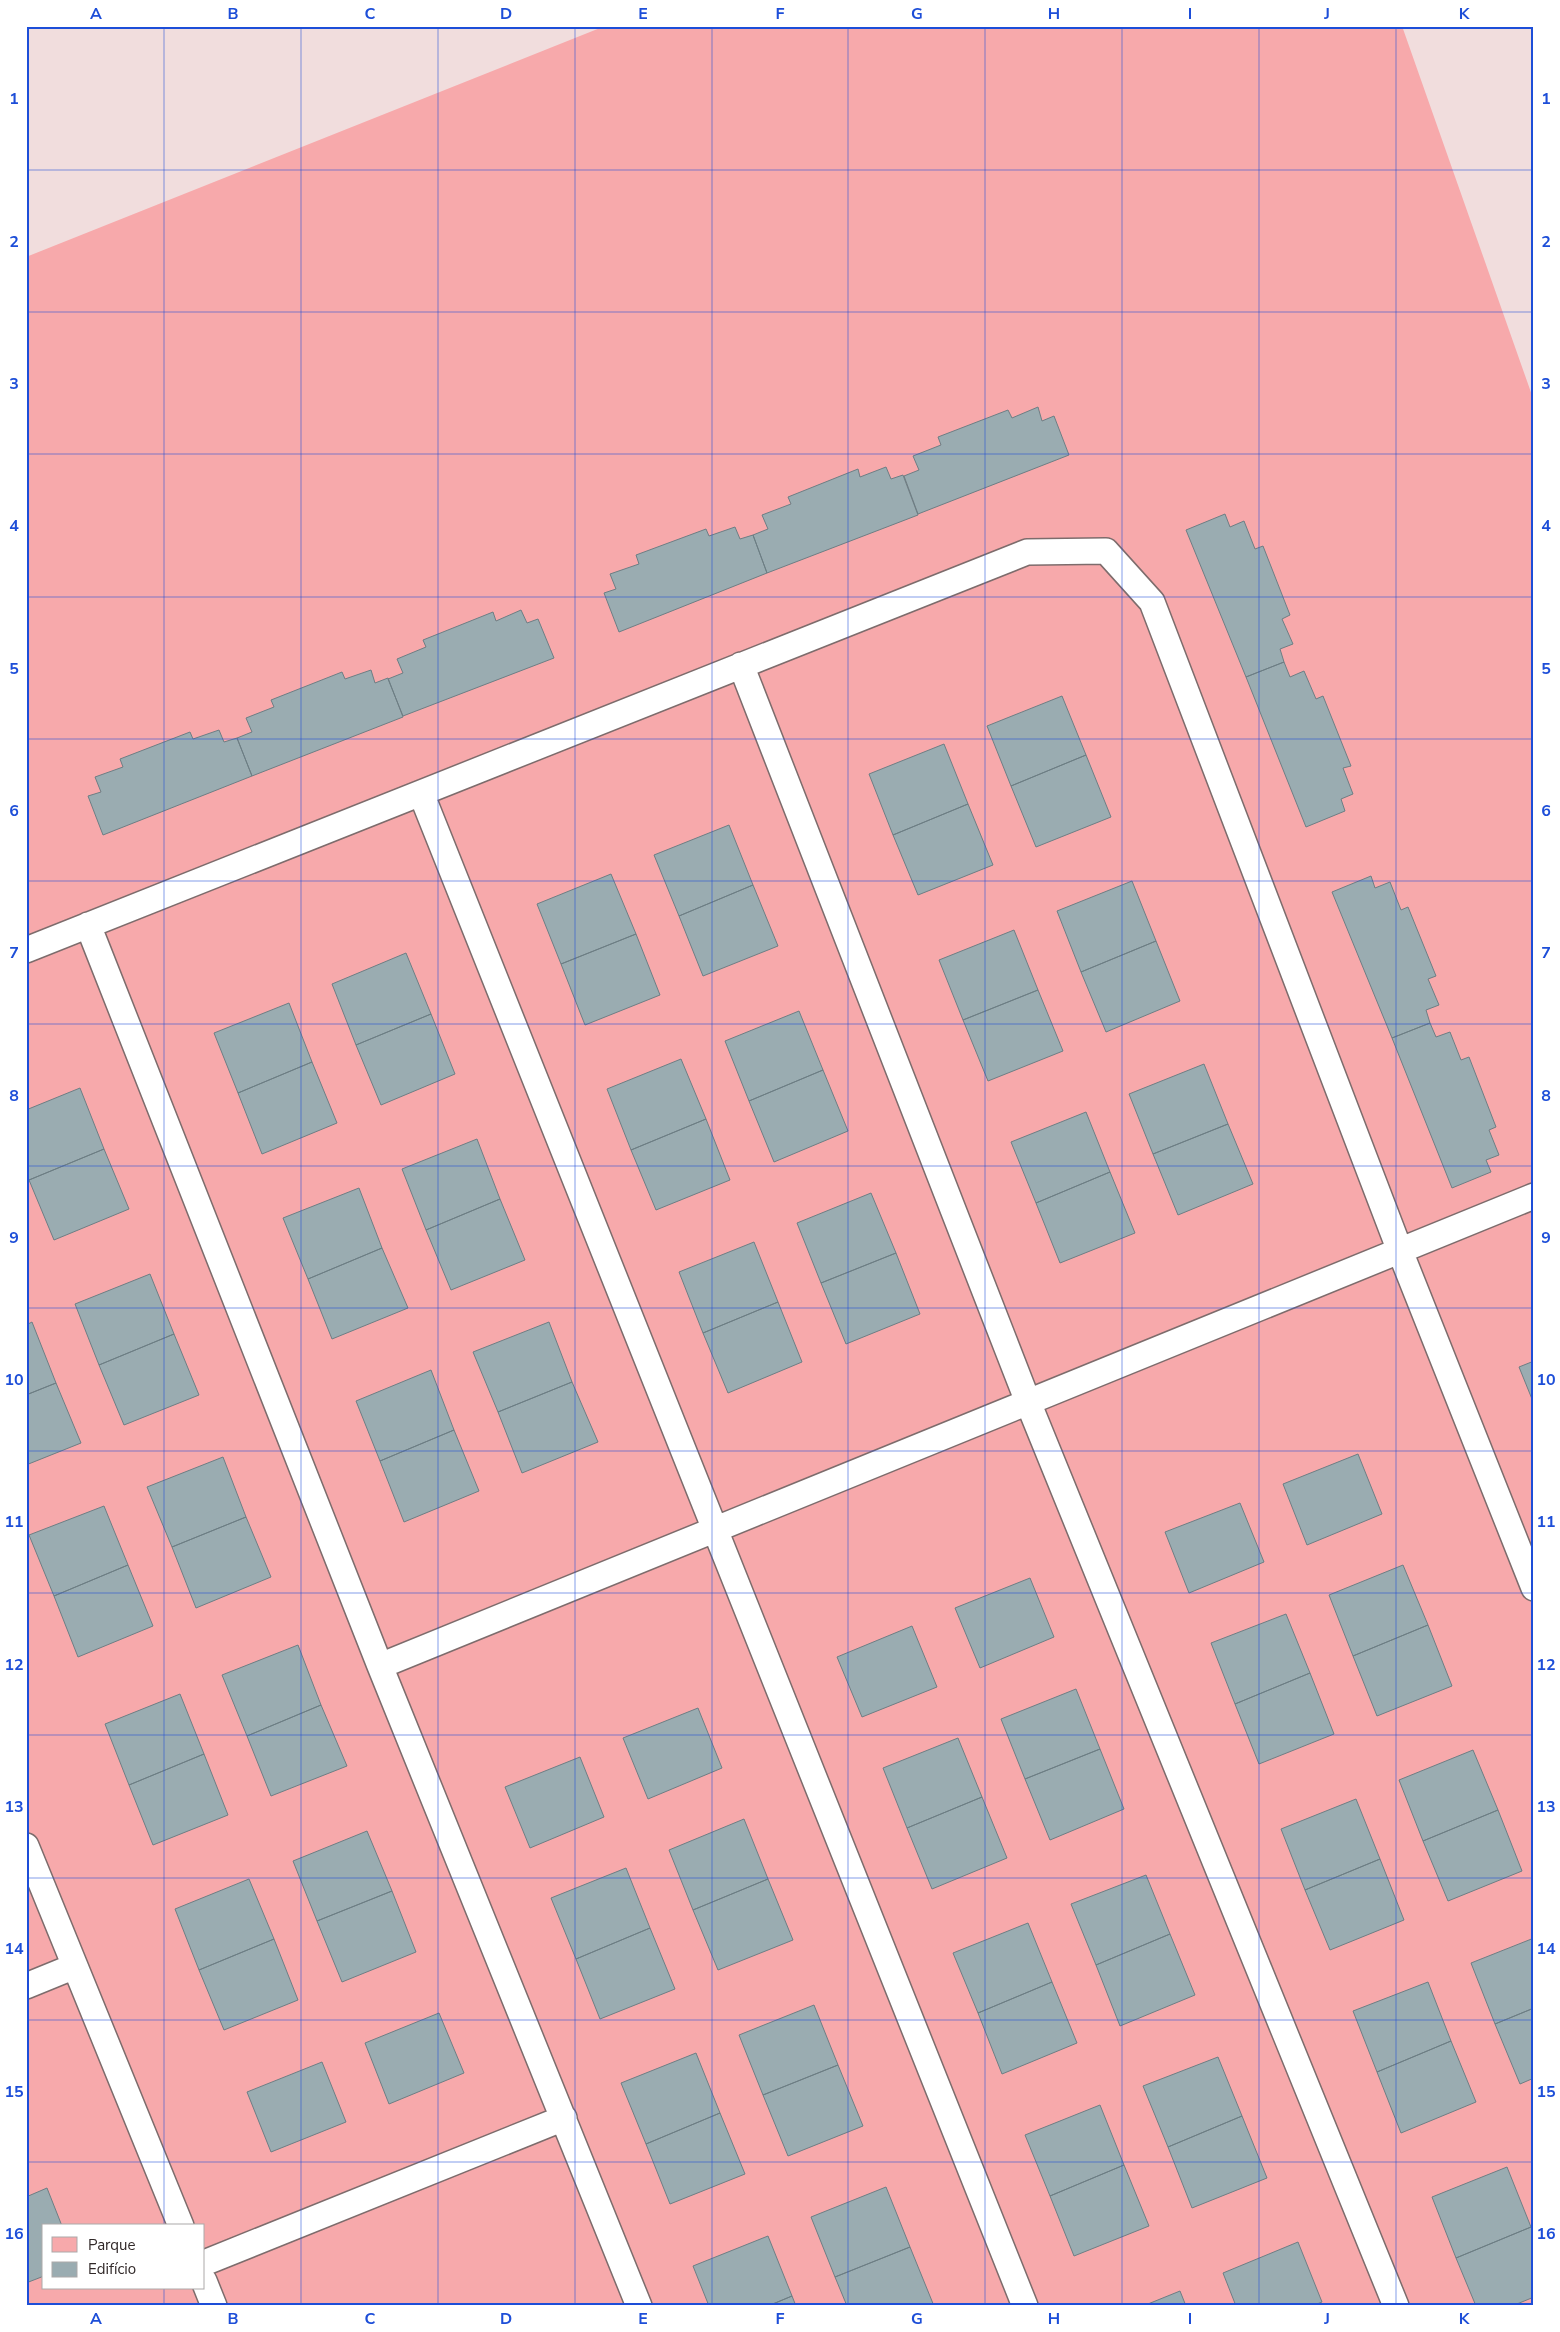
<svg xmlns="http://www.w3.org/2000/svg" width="1560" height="2332" font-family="'Nunito Sans',sans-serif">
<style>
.green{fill:#f7a9ab;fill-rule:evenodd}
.building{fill:#9aacb1;stroke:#6d7e84}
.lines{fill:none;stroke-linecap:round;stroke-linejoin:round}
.lane-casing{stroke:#7d6c6c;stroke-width:28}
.lane{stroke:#fff;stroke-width:25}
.grid{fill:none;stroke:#1d4ed8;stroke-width:1;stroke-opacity:0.55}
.neatline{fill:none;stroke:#1d4ed8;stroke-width:2}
.grid-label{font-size:16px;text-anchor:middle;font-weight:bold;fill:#1d4ed8}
</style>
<rect width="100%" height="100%" fill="#f1dddd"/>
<path class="green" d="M605 26H1402L1534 401V2306H26V257ZM44 2226H204V2288H44Z"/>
<path class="building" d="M1038 407 1042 421 1054 416 1069 455 918 514 904 476 919 470 913 456 941 445 938 437 1008 410 1012 418Z
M886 467 891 479 903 475 918 515 767 573 753 535 768 529 762 515 791 504 788 497 858 469 860 477Z
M1225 514 1230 527 1244 521 1255 549 1263 546 1290 615 1282 619 1293 644 1280 649 1284 662 1246 677 1186 530Z
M735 527 740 539 753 535 767 573 619 632 604 593 616 589 610 574 639 564 636 555 706 529 709 536Z
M521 610 527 623 538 619 554 658 403 716 388 679 403 673 397 659 426 647 423 640 493 612 496 621Z
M1284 662 1290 677 1304 671 1316 699 1323 696 1351 766 1343 768 1353 794 1341 799 1345 811 1306 827 1246 677Z
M371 670 375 683 388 678 403 717 252 776 237 738 252 732 246 718 274 707 271 700 342 672 345 679Z
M1062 696 1086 755 1011 786 987 726Z
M219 730 224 742 237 738 252 776 103 835 88 796 101 792 95 777 123 767 120 759 190 732 193 739Z
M944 744 968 804 893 835 869 774Z
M1086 755 1111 817 1036 847 1011 786Z
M968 804 993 865 918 895 893 835Z
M729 825 753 885 679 916 654 855Z
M611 874 636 934 561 964 537 904Z
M1371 876 1375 888 1390 882 1401 910 1408 907 1436 976 1428 979 1439 1005 1426 1010 1430 1023 1392 1038 1332 892Z
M1132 881 1156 941 1081 972 1057 911Z
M753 885 778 946 703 976 679 916Z
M1014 930 1038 990 963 1020 939 960Z
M636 934 660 995 585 1025 561 964Z
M1156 941 1180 1001 1106 1032 1081 972Z
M406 953 431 1014 356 1045 332 984Z
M1038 990 1063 1051 988 1081 963 1020Z
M289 1003 312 1062 238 1093 214 1033Z
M799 1011 823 1070 749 1101 725 1041Z
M431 1014 455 1074 381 1105 356 1045Z
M1430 1023 1436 1037 1450 1032 1461 1060 1469 1057 1496 1127 1489 1130 1499 1155 1486 1160 1491 1172 1452 1188 1392 1038Z
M681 1059 706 1119 631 1150 607 1089Z
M312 1062 337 1123 262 1154 238 1093Z
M1204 1064 1228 1124 1153 1154 1129 1094Z
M823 1070 848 1131 774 1162 749 1101Z
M80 1088 104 1149 29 1180 26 1172V1110Z
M1086 1112 1110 1172 1036 1203 1011 1142Z
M706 1119 730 1180 656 1210 631 1150Z
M1228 1124 1253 1184 1178 1215 1153 1154Z
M477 1139 500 1199 426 1230 402 1169Z
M104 1149 129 1209 54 1240 29 1180Z
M1110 1172 1135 1233 1060 1263 1036 1203Z
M359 1188 382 1248 308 1279 283 1218Z
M871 1193 896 1253 821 1283 797 1223Z
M500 1199 525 1260 451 1290 426 1230Z
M754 1242 778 1302 703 1333 679 1272Z
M382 1248 408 1308 332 1339 308 1279Z
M896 1253 920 1314 846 1344 821 1283Z
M150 1274 174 1334 99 1365 75 1304Z
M778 1302 802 1362 728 1393 703 1333Z
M32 1322 56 1383 26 1395V1325Z
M549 1322 572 1382 498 1412 473 1352Z
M174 1334 199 1395 124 1425 99 1365Z
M1534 1361V1404L1519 1367Z
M431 1370 454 1430 380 1461 356 1401Z
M572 1382 598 1442 522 1473 498 1412Z
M56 1383 81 1443 26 1465V1395Z
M454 1430 479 1491 404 1522 380 1461Z
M1358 1454 1382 1514 1307 1545 1283 1484Z
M223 1457 246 1517 172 1547 147 1487Z
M1240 1503 1264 1562 1189 1593 1165 1532Z
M104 1506 128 1565 54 1596 29 1535Z
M246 1517 271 1577 196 1608 172 1547Z
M128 1565 153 1626 78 1657 54 1596Z
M1403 1565 1428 1625 1353 1656 1329 1595Z
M1030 1578 1054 1637 980 1668 955 1608Z
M1286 1614 1310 1673 1235 1704 1211 1643Z
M1428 1625 1452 1686 1377 1716 1353 1656Z
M912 1626 937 1687 862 1717 837 1657Z
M298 1645 321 1705 247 1736 222 1675Z
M1310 1673 1334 1734 1259 1764 1235 1704Z
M1076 1689 1100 1749 1025 1779 1001 1719Z
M180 1694 204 1754 129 1785 105 1724Z
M321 1705 347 1766 271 1796 247 1736Z
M698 1708 722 1768 648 1799 623 1738Z
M958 1738 982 1797 907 1828 883 1768Z
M1100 1749 1124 1809 1050 1840 1025 1779Z
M1473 1750 1498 1810 1423 1841 1399 1780Z
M204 1754 228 1815 153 1845 129 1785Z
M580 1757 604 1817 530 1848 505 1787Z
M982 1797 1007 1858 932 1889 907 1828Z
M1356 1799 1380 1859 1305 1890 1281 1829Z
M1498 1810 1522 1871 1448 1901 1423 1841Z
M744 1819 768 1879 693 1910 669 1850Z
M367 1831 392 1891 317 1921 293 1861Z
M1380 1859 1404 1920 1330 1950 1305 1890Z
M626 1868 650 1928 576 1959 551 1898Z
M1146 1875 1170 1934 1096 1965 1071 1904Z
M249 1879 274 1939 199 1970 175 1909Z
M768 1879 793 1940 718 1970 693 1910Z
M392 1891 416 1952 342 1982 317 1921Z
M1028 1923 1052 1982 978 2013 953 1953Z
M650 1928 675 1989 600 2019 576 1959Z
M1170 1934 1195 1995 1120 2026 1096 1965Z
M1534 1938V2008L1495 2024 1471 1963Z
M274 1939 298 2000 224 2030 199 1970Z
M1052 1982 1077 2043 1002 2074 978 2013Z
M1428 1982 1451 2041 1377 2072 1353 2011Z
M814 2005 838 2065 763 2095 739 2035Z
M1534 2008V2078L1520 2084 1495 2024Z
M439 2013 464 2073 389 2104 365 2043Z
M1451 2041 1476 2102 1401 2133 1377 2072Z
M696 2053 720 2113 646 2144 621 2083Z
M1218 2057 1242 2116 1168 2147 1143 2086Z
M322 2062 346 2122 271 2152 247 2092Z
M838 2065 863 2126 788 2156 763 2095Z
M1100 2105 1124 2165 1050 2196 1025 2135Z
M720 2113 745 2174 670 2204 646 2144Z
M1242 2116 1267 2178 1192 2208 1168 2147Z
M1124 2165 1149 2226 1074 2256 1050 2196Z
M1507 2167 1531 2227 1456 2258 1432 2197Z
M886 2187 910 2247 835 2277 811 2217Z
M47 2188 62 2226H44V2276L26 2283V2197Z
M1531 2227 1534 2234V2297L1512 2306H1476L1456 2258Z
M768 2236 792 2296 768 2306H709L693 2266Z
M1298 2242 1322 2302 1312 2306H1236L1223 2273Z
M910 2247 934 2306H847L835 2277Z
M1180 2291 1186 2306H1143Z
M792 2296 796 2306H768Z"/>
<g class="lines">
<g class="lane-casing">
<path id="lane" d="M741 665 1028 1402 1396 2306
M421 793 1025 2306
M88 925 380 1666 639 2306
M26 950 1027 552 1106 551 1152 602 1400 1251 1534 1588
M380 1666 1534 1196
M26 1846 181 2226
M26 1986 75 1966
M204 2263 564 2118
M204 2281 214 2306"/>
</g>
<use href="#lane" class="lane"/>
</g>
<path class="grid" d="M164 26V2226M301 26V2306M438 26V2306M575 26V2306M712 26V2306M848 26V2306M985 26V2306M1122 26V2306M1259 26V2306M1396 26V2306M26 170H1534M26 312H1534M26 454H1534M26 597H1534M26 739H1534M26 881H1534M26 1024H1534M26 1166H1534M26 1308H1534M26 1451H1534M26 1593H1534M26 1735H1534M26 1878H1534M26 2020H1534M26 2162H1534M164 2288V2306"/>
<rect width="1560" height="2332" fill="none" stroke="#ffffff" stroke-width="55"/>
<rect x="42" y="2224" width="162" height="65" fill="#ffffff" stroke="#aca9a9"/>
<rect x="52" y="2237" width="25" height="15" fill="#f7a9ab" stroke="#aca9a9"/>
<text x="88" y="2250" font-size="15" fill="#302828">Parque</text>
<rect x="52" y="2262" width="25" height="15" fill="#9aacb1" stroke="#aca9a9"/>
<text x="88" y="2274" font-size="15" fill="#302828">Edifício</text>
<rect x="28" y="28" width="1504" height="2276" class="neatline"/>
<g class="grid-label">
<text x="96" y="19">A</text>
<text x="233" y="19">B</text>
<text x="370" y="19">C</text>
<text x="506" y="19">D</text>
<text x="643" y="19">E</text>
<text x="780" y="19">F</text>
<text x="917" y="19">G</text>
<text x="1054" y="19">H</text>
<text x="1190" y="19">I</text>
<text x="1327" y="19">J</text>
<text x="1464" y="19">K</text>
<text x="14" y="104">1</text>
<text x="1546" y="104">1</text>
<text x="14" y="247">2</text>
<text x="1546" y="247">2</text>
<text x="14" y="389">3</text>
<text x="1546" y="389">3</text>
<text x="14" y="531">4</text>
<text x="1546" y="531">4</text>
<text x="14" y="674">5</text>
<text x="1546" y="674">5</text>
<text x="14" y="816">6</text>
<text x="1546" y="816">6</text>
<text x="14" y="958">7</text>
<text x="1546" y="958">7</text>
<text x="14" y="1101">8</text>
<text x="1546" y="1101">8</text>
<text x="14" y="1243">9</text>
<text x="1546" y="1243">9</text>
<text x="14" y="1385">10</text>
<text x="1546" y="1385">10</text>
<text x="14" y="1527">11</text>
<text x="1546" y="1527">11</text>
<text x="14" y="1670">12</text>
<text x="1546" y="1670">12</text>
<text x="14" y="1812">13</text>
<text x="1546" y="1812">13</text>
<text x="14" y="1954">14</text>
<text x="1546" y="1954">14</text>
<text x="14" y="2097">15</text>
<text x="1546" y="2097">15</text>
<text x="14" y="2239">16</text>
<text x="1546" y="2239">16</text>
<text x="96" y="2324">A</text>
<text x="233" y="2324">B</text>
<text x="370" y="2324">C</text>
<text x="506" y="2324">D</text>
<text x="643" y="2324">E</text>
<text x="780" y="2324">F</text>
<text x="917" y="2324">G</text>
<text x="1054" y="2324">H</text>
<text x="1190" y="2324">I</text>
<text x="1327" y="2324">J</text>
<text x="1464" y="2324">K</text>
</g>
</svg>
